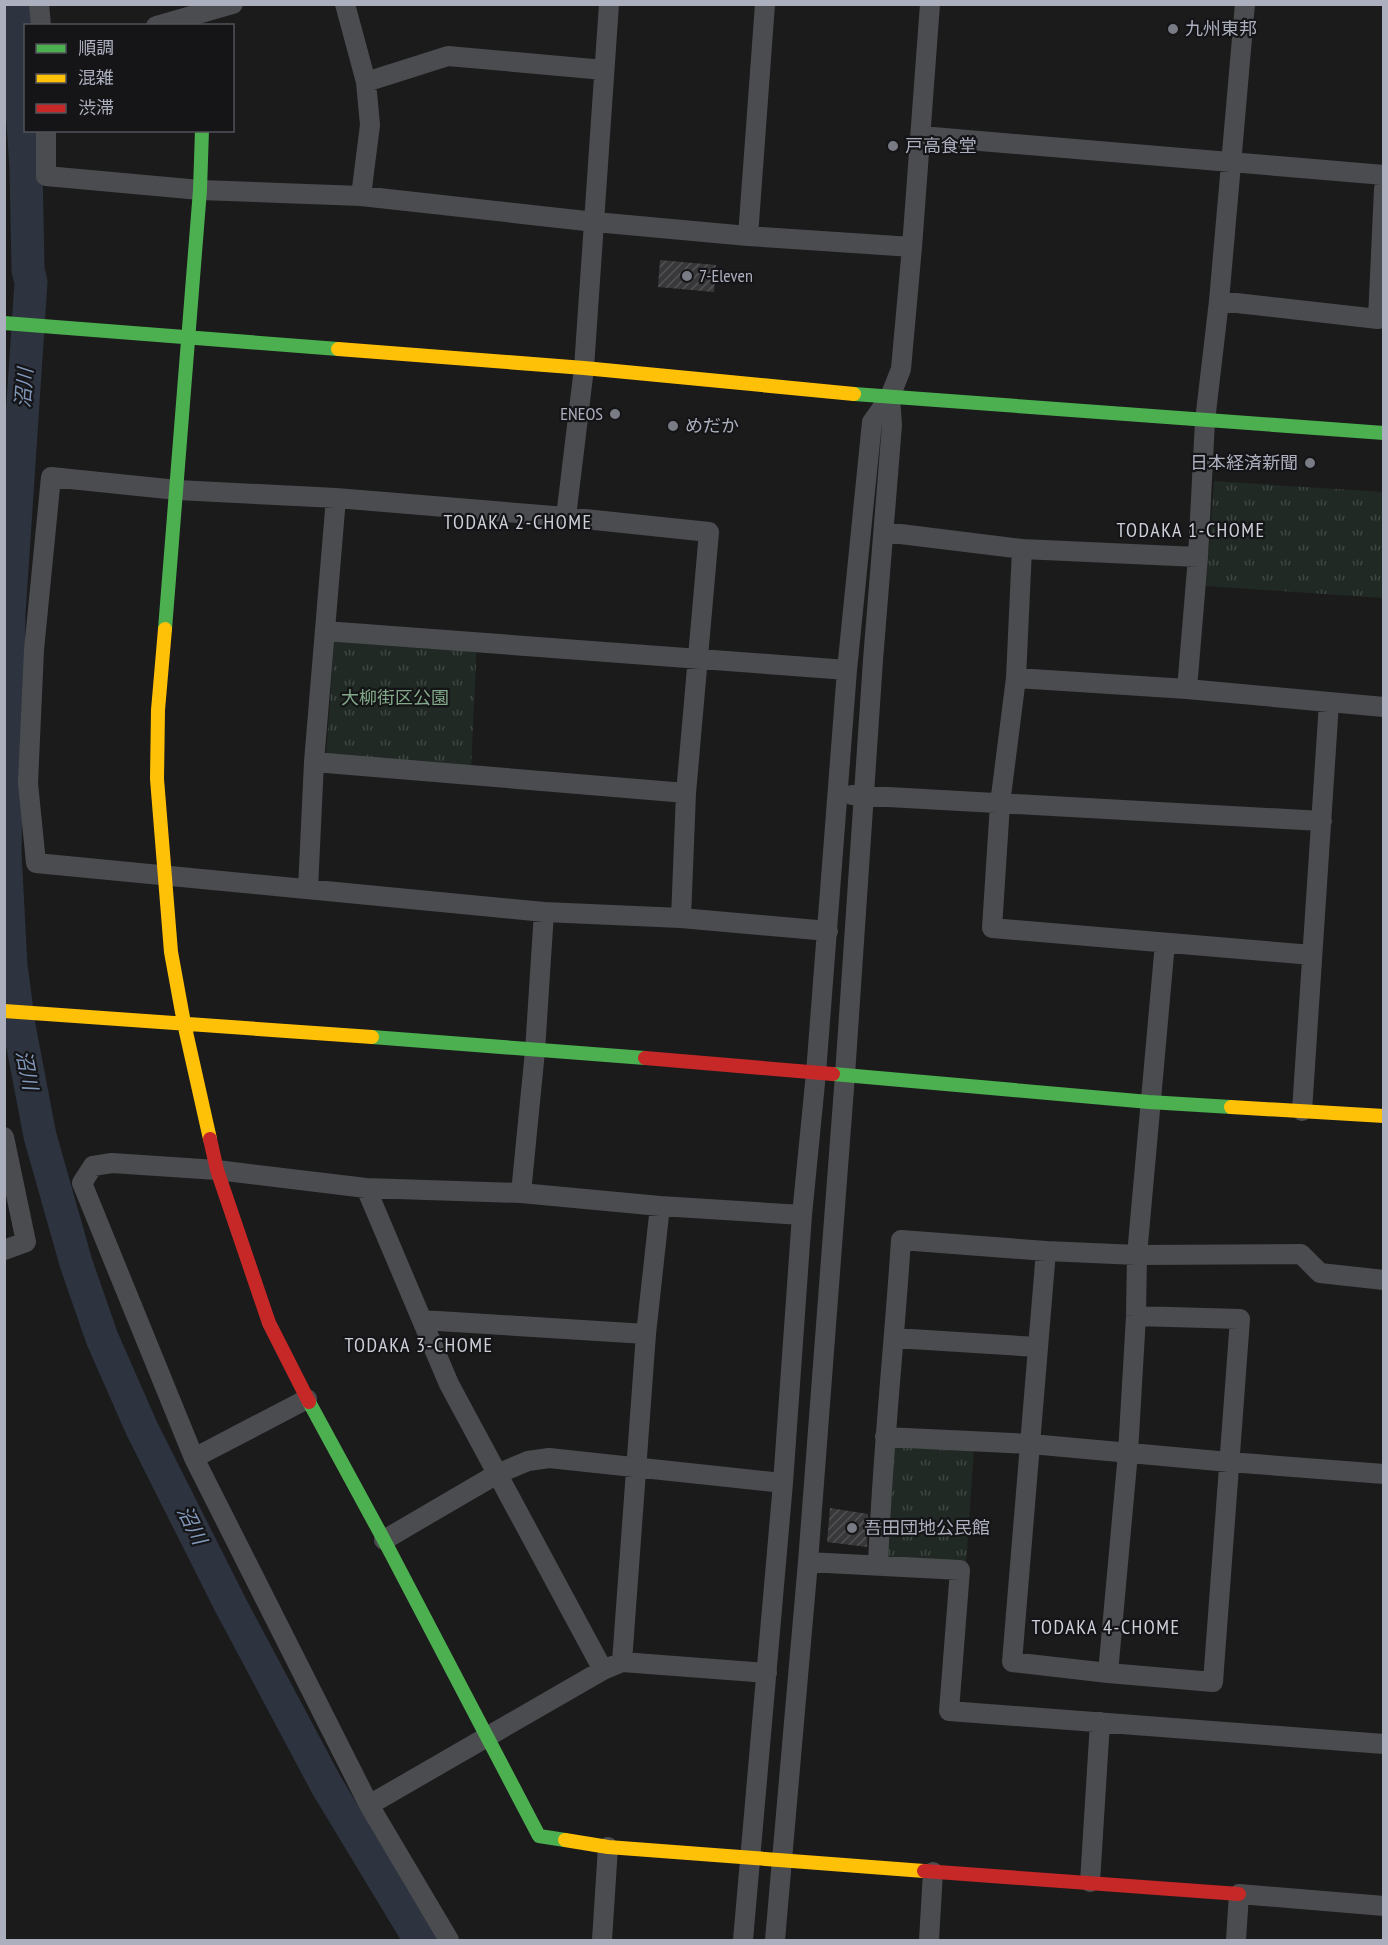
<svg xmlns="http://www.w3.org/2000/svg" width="1388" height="1945" font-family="'PT Sans Narrow','Noto Sans JP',sans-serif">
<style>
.park{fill:url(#park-tufts)}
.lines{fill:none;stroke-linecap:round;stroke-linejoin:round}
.river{stroke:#2d343f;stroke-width:33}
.building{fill:url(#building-hatch)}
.street{stroke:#4b4c4f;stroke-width:20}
.fast{stroke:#4caf50;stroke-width:14}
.slow{stroke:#ffc107;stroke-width:14}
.jam{stroke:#c62828;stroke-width:14}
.poi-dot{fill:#797b85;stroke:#151518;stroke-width:2}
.labels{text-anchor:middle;stroke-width:4.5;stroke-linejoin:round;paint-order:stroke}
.poi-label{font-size:18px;fill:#acafbd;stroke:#151518;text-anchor:start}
.park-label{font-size:18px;fill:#82a989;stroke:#151518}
.water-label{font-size:20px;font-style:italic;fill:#8198ba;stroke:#151518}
.neighbourhood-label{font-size:20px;letter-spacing:1.5px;fill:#cdcfd9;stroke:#151518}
</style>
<defs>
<pattern id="park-tufts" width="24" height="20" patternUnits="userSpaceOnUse" patternTransform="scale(1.5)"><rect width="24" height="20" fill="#202923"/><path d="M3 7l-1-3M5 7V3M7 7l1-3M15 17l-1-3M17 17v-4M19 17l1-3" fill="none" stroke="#3e4641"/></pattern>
<pattern id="building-hatch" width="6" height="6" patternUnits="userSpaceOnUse" patternTransform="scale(1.5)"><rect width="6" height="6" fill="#38383a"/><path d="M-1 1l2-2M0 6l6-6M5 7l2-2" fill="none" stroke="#525255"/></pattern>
</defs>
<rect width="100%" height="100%" fill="#1b1b1c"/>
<path class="park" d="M1214 481 1383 492V598L1206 586Z
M335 632 477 642 471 768 326 755Z
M891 1442 974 1447 966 1567 879 1560Z"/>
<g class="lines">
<path class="river" d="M15 4 26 168 28 270 31 282 9 614 5 853 11 966 19 1026 40 1136 76 1263 102 1338 142 1429 230 1604 327 1786 420 1940"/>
</g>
<path class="building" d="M660 260 716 265 714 292 658 287Z
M830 1508 868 1514 867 1547 827 1542Z"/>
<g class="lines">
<path class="street" d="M39 4 41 26
M345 4 366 82 370 125 361 196
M156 26 233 4
M366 82 448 56 604 70
M46 130V176L200 190 361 196 595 222 748 236 912 247
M921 136 1384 175
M748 236 765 4
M1219 301 1378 319 1384 189
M566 517 584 368 609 4
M884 532 1022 549 1198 557
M1022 549 1016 678 1000 804 992 928 1312 955
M325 631 847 670
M1016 678 1187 689 1384 707
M1187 689 1198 557 1205 421 1219 301 1245 4
M314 762 686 793
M852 795 1322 821
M308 889 314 762 336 498
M681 918 686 793 709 532 566 517 336 498 177 490 51 477 34 650 28 783 36 863 544 912 681 918 828 931
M1302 1111 1329 703
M4 1137 26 1242 4 1250
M366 1188 449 1384 603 1670
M521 1193 535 1051 544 912
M1046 1251 1012 1662 1108 1673 1213 1682 1240 1319 1136 1316
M422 1320 646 1334
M895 1338 1037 1347
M885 1437 1031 1444 1229 1462 1384 1474
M194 1458 307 1399
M384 1540 497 1474 528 1461 549 1458 783 1483
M808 1562 960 1570 949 1711 1384 1744
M878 1565C882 1456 894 1348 901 1240L1046 1251 1137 1255 1301 1254 1320 1273 1384 1280
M622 1662 646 1334 660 1206
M1108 1673 1128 1453 1136 1316 1137 1255 1165 943
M369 1805 603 1670 622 1662 767 1673
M1090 1882 1100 1722
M449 1940 369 1805 194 1458 82 1183 93 1166 112 1163 217 1170 366 1188 521 1193 660 1206 802 1215
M602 1940 608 1847
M743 1940 783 1483 802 1215 816 1073 847 670 872 422 890 397 901 369 912 247 930 4
M775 1940 808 1562 845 1075 873 660 892 425 890 397
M929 1940 933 1872
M1236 1940 1239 1894 1384 1906"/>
<path class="fast" d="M4 323 338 349
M854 394 1384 433
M165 629 200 190 202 130
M372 1037 645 1058
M833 1074 1149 1102 1231 1107
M309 1402 384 1540 539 1836 565 1840"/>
<path class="slow" d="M338 349 584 368 854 394
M165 629 158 710 157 779 171 952 184 1023 210 1139
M4 1011 372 1037
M1231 1107 1384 1116
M565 1840 608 1847 924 1871"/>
<path class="jam" d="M645 1058 833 1074
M210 1139 217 1170 269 1323 309 1402
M924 1871 1239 1894"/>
</g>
<g class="poi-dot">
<circle cx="1173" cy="29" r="6"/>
<circle cx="893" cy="146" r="6"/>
<circle cx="687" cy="276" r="6"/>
<circle cx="615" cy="414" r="6"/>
<circle cx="673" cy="426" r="6"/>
<circle cx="1310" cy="463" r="6"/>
<circle cx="852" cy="1528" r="6"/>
</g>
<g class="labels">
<g class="poi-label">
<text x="1185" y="35">九州東邦</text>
<text x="905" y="152">戸高食堂</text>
<text x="699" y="282">7-Eleven</text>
<text x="603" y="420" text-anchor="end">ENEOS</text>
<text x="685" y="432">めだか</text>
<text x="1298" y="469" text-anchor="end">日本経済新聞</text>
<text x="864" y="1534">吾田団地公民館</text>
</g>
<g class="park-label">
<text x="395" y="704">大柳街区公園</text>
</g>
<g class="water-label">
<text transform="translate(24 388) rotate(-86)" y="7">沼川</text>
<text transform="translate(27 1070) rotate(79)" y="7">沼川</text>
<text transform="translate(192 1525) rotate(63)" y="7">沼川</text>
</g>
<g class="neighbourhood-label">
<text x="518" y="529">TODAKA 2-CHOME</text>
<text x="1191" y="537">TODAKA 1-CHOME</text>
<text x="419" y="1352">TODAKA 3-CHOME</text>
<text x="1106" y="1634">TODAKA 4-CHOME</text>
</g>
</g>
<rect width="1388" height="1945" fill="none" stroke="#acafbd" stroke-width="12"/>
<rect x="24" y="24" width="210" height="108" fill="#151518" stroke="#51535a" stroke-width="1.5"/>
<rect x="36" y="44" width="30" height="9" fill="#4caf50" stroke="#51535a" stroke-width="1.5"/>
<text x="78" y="54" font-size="18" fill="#acafbd">順調</text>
<rect x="36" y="74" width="30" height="9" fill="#ffc107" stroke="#51535a" stroke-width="1.5"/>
<text x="78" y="84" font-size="18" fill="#acafbd">混雑</text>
<rect x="36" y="104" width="30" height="9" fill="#c62828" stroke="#51535a" stroke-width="1.5"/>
<text x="78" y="114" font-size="18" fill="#acafbd">渋滞</text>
</svg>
